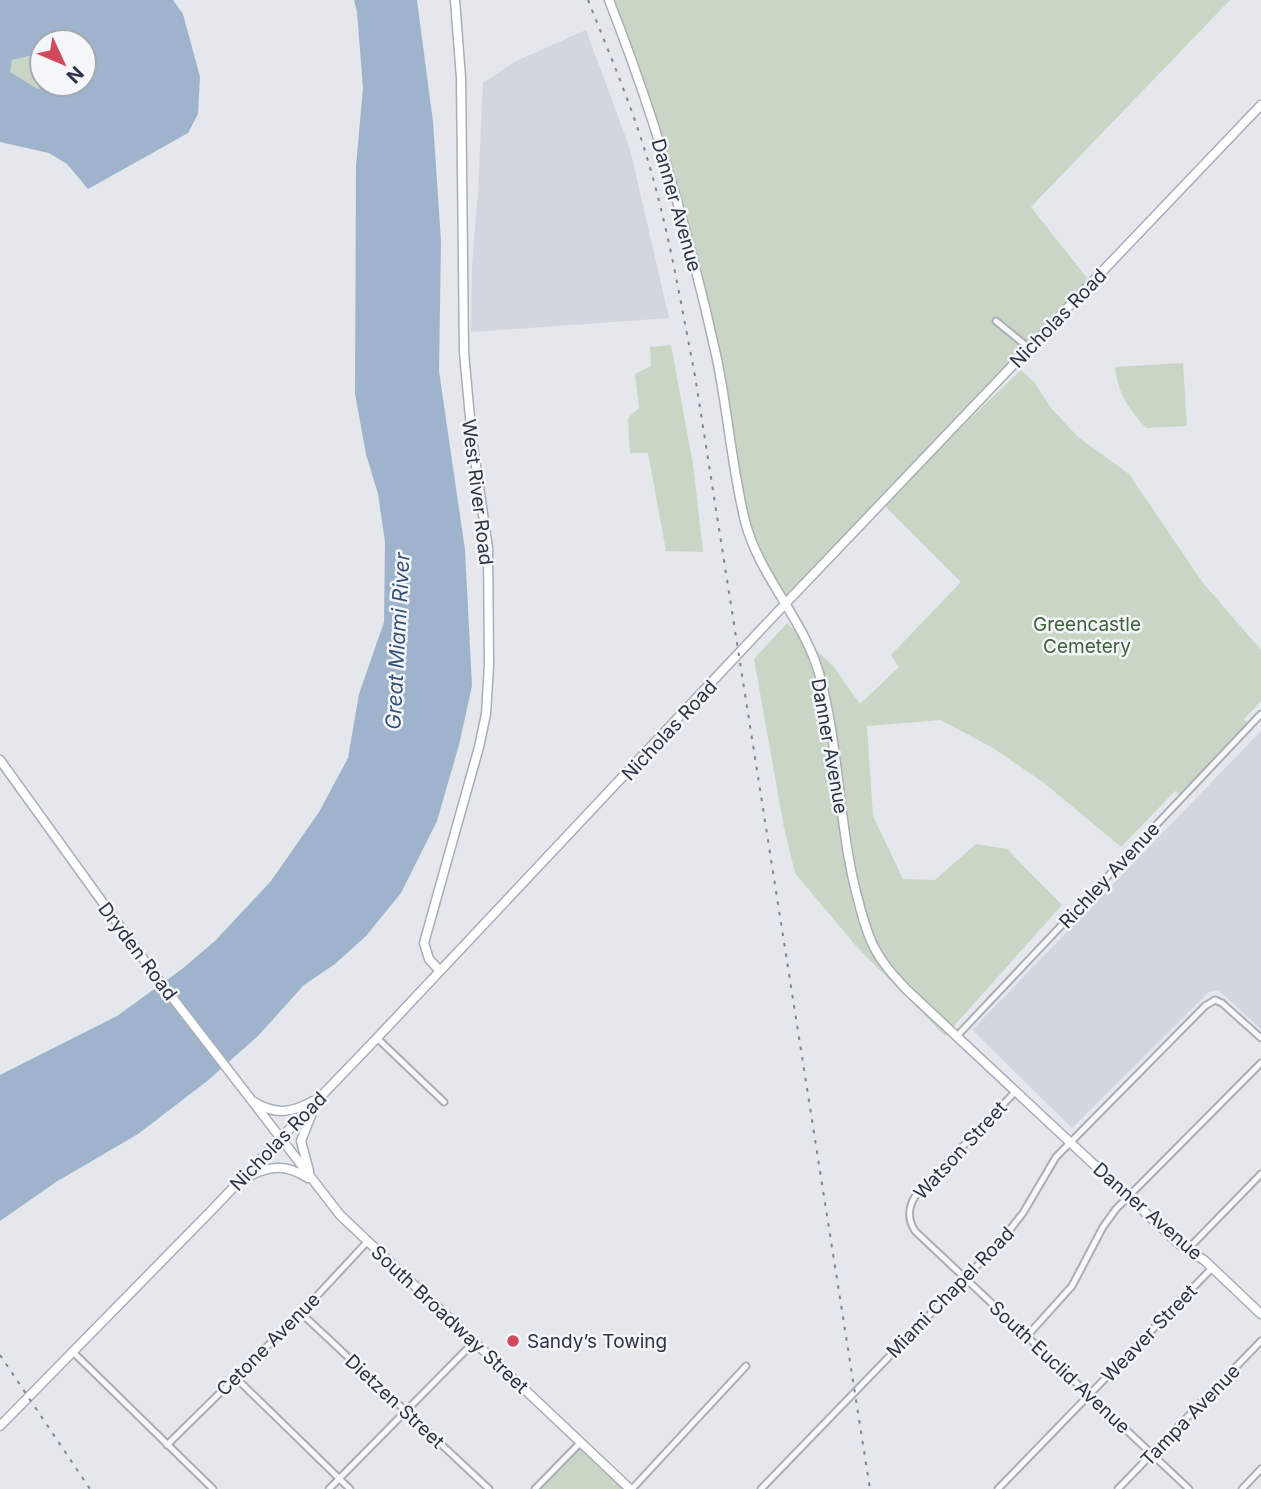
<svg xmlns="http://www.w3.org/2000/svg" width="1261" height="1489" font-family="Inter,sans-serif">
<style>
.built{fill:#d2d6de}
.green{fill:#c9d6c5}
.water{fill:#9fb4cc;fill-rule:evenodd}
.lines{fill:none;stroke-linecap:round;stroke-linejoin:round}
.street-casing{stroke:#a9aeb7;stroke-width:9}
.secondary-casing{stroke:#a9aeb7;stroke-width:11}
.street{stroke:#f7f8fa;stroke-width:5}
.secondary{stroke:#fff;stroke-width:8}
.rail{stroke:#7d8696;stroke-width:2;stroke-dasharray:3.5 7;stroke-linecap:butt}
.poi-dot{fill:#d1495b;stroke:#f4f6f9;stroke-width:2.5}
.labels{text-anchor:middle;stroke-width:5;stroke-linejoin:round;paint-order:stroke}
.street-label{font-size:19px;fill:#2b3445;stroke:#f4f6f9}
.park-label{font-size:19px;fill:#3f6138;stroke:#f4f6f9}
.poi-label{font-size:19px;fill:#2b3445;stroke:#f4f6f9;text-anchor:start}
.water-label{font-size:21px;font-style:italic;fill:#34527a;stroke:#f4f6f9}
</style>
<rect width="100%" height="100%" fill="#e4e7ec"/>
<path class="built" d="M586 30 630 149 669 318 471 332 472 264 478 192 483 83 514 62Z
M1261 731V1029L1218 990 1209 992 1072 1128 972 1030Z"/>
<path class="green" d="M609 0H1230L1031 207 1091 283 950 431 954 434 1021 370 1034 382 1051 408 1078 437 1129 474 1203 583 1261 650V701L1244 719 1250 725 1183 797 1175 791 1121 847 1044 783 993 748 941 720 867 726 873 816 903 879 935 880 976 844 1007 849 1062 905 945 1036 857 947 795 873 784 828 754 659 787 623 833 666 860 704 899 667 891 655 961 582 882 503 786 603 749 532 720 375 689 243Z
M42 53V84H53L38 89 9 72 12 60Z
M671 345 693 464 703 552 666 551 648 453H630L628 418 639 408 635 374 651 366 650 347Z
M1183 363 1187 426 1146 428C1128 408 1118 394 1115 367Z
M581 1442 630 1489H535Z"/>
<path class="water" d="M0 0H173L183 14 200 77 198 114 188 133 88 189 67 164 49 153 0 142ZM42 42H84V84H53L38 89 10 72 12 60 42 53Z
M354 0H417L433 122 441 241 439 371 465 550 472 686 459 745 437 821 401 893 366 936 335 964 304 985 258 1036 206 1082 138 1134 56 1182 0 1221V1075L117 1016 182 969 215 941 271 881 319 812 348 758 359 694 384 622 385 542 378 494 366 454 355 394 356 166 363 88 357 12Z"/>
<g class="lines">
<g class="street-casing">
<path id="street" d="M996 321 1029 348
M957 1036 1261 714
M377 1038 444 1102
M1016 1091 916 1195C908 1207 907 1218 915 1231L1189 1489
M1188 1249 1261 1174
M301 1313 489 1489
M1027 1336 1072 1286 1103 1227 1116 1209 1261 1063
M73 1352 213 1489
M235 1377 350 1489
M167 1445 301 1313 367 1242
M329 1489 474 1342
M535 1489 581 1442
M632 1489 746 1366
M761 1489 1001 1241 1023 1213 1056 1157 1205 1006 1215 1000 1222 1003 1261 1038
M998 1489 1212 1268
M1118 1489 1261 1341
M1242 1489 1261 1469"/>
</g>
<g class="secondary-casing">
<path id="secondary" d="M609 0C655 117 690 236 717 359 728 413 732 468 745 521 759 576 803 618 819 673 839 744 838 820 856 892 861 910 865 930 874 947 882 963 894 976 906 989L1179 1244 1204 1260 1261 1314
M0 760 155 975 340 1215 630 1489
M440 971 429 959 424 943 479 747 486 714 489 665 488 548 472 439 464 353 461 78 455 0
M254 1102C275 1115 292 1113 313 1101
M309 1171 301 1141 313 1110
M246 1178C269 1165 286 1164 308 1178
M0 1426 208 1214 377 1038 786 603 1261 105"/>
</g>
<use href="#street" class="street"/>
<use href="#secondary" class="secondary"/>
<path class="rail" d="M588 0C609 53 632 106 648 161 669 231 681 304 695 376L870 1489
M0 1355 90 1489"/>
</g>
<circle class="poi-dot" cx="513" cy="1341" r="7"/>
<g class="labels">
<g class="street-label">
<text transform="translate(677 205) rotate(74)" y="7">Danner Avenue</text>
<text transform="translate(1058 318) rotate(-46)" y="7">Nicholas Road</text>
<text transform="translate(478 492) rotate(83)" y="7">West River Road</text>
<text transform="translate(669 730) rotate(-47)" y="7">Nicholas Road</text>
<text transform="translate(830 746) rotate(80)" y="7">Danner Avenue</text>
<text transform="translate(1109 875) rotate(-47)" y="7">Richley Avenue</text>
<text transform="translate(138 951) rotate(53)" y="7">Dryden Road</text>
<text transform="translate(278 1141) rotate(-46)" y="7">Nicholas Road</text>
<text transform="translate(960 1150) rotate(-47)" y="7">Watson Street</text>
<text transform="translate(1148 1211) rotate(41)" y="7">Danner Avenue</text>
<text transform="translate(950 1292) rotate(-46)" y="7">Miami Chapel Road</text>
<text transform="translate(450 1319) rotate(43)" y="7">South Broadway Street</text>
<text transform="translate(1149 1333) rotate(-46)" y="7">Weaver Street</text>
<text transform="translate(268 1344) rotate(-45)" y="7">Cetone Avenue</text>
<text transform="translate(1060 1367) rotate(43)" y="7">South Euclid Avenue</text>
<text transform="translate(395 1401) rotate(43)" y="7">Dietzen Street</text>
<text transform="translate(1190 1415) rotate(-46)" y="7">Tampa Avenue</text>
</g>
<g class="park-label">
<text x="1087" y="631">Greencastle<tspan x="1087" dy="22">Cemetery</tspan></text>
</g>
<g class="poi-label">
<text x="527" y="1348">Sandy’s Towing</text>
</g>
<g class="water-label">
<text transform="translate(398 641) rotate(-87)" y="7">Great Miami River</text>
</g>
</g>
<g transform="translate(63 63) rotate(134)"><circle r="33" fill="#f4f6f9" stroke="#a4a8b1" stroke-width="2"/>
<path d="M0-5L12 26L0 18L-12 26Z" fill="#d1495b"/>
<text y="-10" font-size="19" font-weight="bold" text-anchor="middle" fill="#2b3445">N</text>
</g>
</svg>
